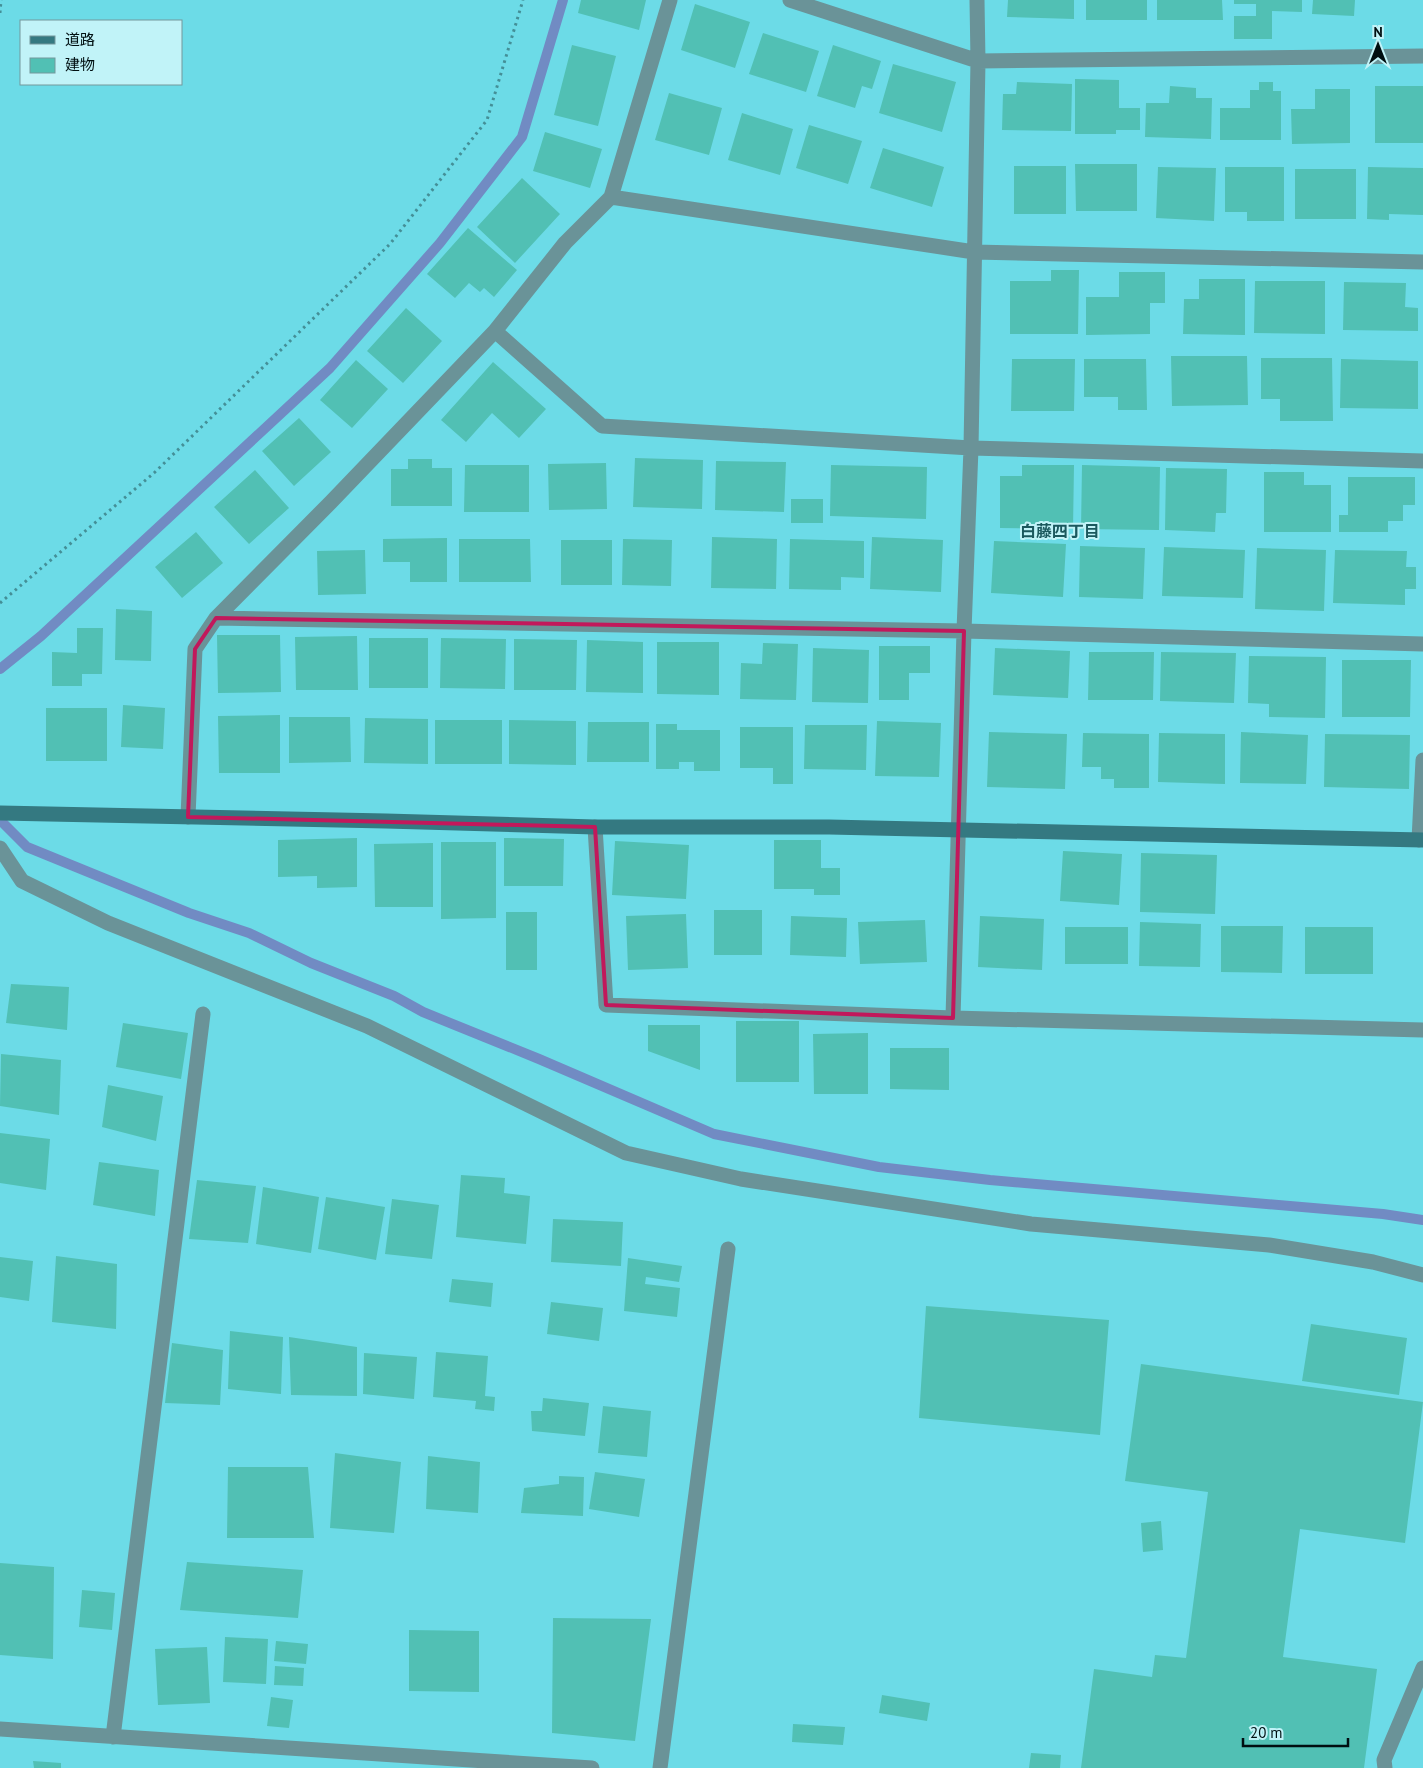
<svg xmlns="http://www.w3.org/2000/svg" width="1423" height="1768" font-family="'PT Sans','Noto Sans JP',sans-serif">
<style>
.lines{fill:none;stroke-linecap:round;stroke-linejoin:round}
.stream{stroke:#718bc3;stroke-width:10}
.building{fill:#51c0b4}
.path{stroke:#448f97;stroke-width:3;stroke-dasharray:2.5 4;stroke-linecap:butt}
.street{stroke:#6a9398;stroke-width:15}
.secondary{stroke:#347981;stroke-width:15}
.marked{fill:none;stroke:#c2185b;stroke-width:4;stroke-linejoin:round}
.labels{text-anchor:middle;stroke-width:4;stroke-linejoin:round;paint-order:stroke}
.neighbourhood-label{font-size:16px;font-weight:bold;fill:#1b585e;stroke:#c1f3f8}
</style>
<rect width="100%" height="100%" fill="#6cdbe7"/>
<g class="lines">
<path class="stream" d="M0 669 41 636 330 368 440 243 522 137 563 0
M0 820 27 847 189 913 249 933 311 963 394 996 423 1012 539 1059 714 1134 879 1167 990 1180 1383 1214 1423 1220"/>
</g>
<path class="building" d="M581 0H646L639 30 578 13Z
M1008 0H1074V19L1007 17Z
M1086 0H1147V20H1086Z
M1157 0H1222L1223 20H1157Z
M1234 0H1302V12L1272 11V39H1234V16H1256V4H1234Z
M1313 0H1355L1354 16 1312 14Z
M695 4 750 22 735 68 681 50Z
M763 33 819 51 806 92 749 74Z
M572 45 616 56 598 126 554 115Z
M833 45 881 61 872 89 862 86 855 108 817 96Z
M893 64 956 82 942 132 879 113Z
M1075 79 1119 80V108H1140V130H1116V134H1075Z
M1017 82 1072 84 1071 131 1002 130 1003 94H1016Z
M1259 82H1273V91H1281V140H1220V108H1250V90H1259Z
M1170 86 1196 88V98H1212L1211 139 1145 137 1146 103H1169Z
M1375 86H1423V143H1375Z
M1315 89H1350V143L1292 144 1291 109H1315Z
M669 93 722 108 709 155 655 140Z
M742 113 793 129 780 175 728 160Z
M809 125 862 141 848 184 796 168Z
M545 132 602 149 590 188 533 171Z
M883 148 944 167 932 207 870 188Z
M1075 164H1137V211H1076Z
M1014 166H1066V214H1014Z
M1158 167 1216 168 1214 221 1156 218Z
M1225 167H1284V221H1247V212H1225Z
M1368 167 1423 168V215L1389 214V220L1367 219Z
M1295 169H1356V219H1295Z
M522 178 560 214 515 263 477 227Z
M468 228 517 270 494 297 484 288 480 292 469 283 455 298 427 274Z
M1051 270H1079L1078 334H1010V281H1051Z
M1119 272H1165V303H1150V334L1086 335V297H1119Z
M1199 279H1245V335L1183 334 1184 299H1199Z
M1255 281H1325V334L1254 333Z
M1344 282 1406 283 1405 307 1418 308V331L1343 330Z
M406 308 442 341 403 383 367 351Z
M1171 356H1247L1248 405 1172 406Z
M1261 358H1332L1333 421H1280V399H1261Z
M1012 359H1075L1074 411H1011Z
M1084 359H1146L1147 410H1118V397H1084Z
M1341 359 1418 361V409L1340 408Z
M356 360 388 389 352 428 320 400Z
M493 362 546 409 519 438 492 413 466 442 441 420Z
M299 418 331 452 294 486 262 451Z
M635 458 703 460 702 509 633 507Z
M408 459H432V468H452V506H391V469H408Z
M716 461 786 462 784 512 715 510Z
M606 463 607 509 549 510 548 464Z
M465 465H529V512H464Z
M831 465 927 467 926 519 830 516Z
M1022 465H1074L1073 529 1000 528V476H1022Z
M1082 465 1160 467 1159 530 1081 529Z
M1166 468 1227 469 1226 513H1216L1215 532 1165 530Z
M255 470 289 508 249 544 214 507Z
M1264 472H1304V485H1331V532H1264Z
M1348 477H1415V505H1403V521H1388V532H1339V515H1348Z
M791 499H823V523H791Z
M196 532 223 563 182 598 155 567Z
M712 537 777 539 776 589 711 588Z
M872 537 943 540 941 592 870 589Z
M447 538V582H410V562H383V539Z
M459 539H530L531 582H459Z
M623 539 672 540 671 586 622 585Z
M790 539 864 541V578L841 577V590L789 589Z
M561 540H612V585H561Z
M994 541 1066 544 1063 597 991 593Z
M1080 546 1145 548 1143 599 1079 597Z
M1164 547 1245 550 1243 598 1162 596Z
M1257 548 1326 550 1324 611 1255 609Z
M365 550 366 594 318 595 317 551Z
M1335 550 1407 551 1406 567H1416V589H1405V605L1333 603Z
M116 609 152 611 151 661 115 660Z
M77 628H103L102 674H82V686H52V652L77 653Z
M217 635H280L281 692 218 693Z
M357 636 358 690H296L295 637Z
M369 638H428V688H369Z
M441 638 506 639 505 689 440 688Z
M514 639 577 640 576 690H514Z
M587 640 643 642V693L586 692Z
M657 642H719V695L657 694Z
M763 643 798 644 796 700 740 699 741 663 762 664Z
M879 646H930V673H909V700H879Z
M813 648 869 650 868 703 812 702Z
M995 648 1070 651 1068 698 993 695Z
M1089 652H1154L1153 700H1088Z
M1161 652 1236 653 1234 703 1160 701Z
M1249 656 1326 657 1325 718 1269 717V704L1248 703Z
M1342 660H1411L1410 717H1342Z
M123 705 165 708 163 749 121 747Z
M46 708H107V761H46Z
M280 715V773H219L218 716Z
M289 717H350L351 762 289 763Z
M365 718 428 719V764L364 763Z
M435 720H502V764H435Z
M509 720 576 721V765L509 764Z
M877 721 941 723 939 777 875 776Z
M588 722H649V762H587Z
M656 724H677V730H720V771H694V762H679V769H656Z
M805 725H867L866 770 804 769Z
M740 727H793V784H773V768H740Z
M989 732 1067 734 1065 789 987 787Z
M1241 732 1308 735 1306 784 1240 783Z
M1083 733 1149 734V788H1114V779H1101V767H1082Z
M1159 733 1225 734V784L1158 782Z
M1325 734 1410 735 1409 789 1324 787Z
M357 838V887L317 888V876L278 877V840Z
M504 838 564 839 563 886H504Z
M774 840H821V868H840V895H814V889H774Z
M615 841 689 845 686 899 612 895Z
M441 842H496V918L441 919Z
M433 843V907H375L374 844Z
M1063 851 1122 854 1119 905 1060 901Z
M1141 853 1217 855 1215 914 1140 912Z
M714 910H762V955H714Z
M506 912H537V970H506Z
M686 914 688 968 628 970 626 916Z
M791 916 847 918 846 957 790 955Z
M980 916 1044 919 1042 970 978 967Z
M925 920 927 962 860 964 858 922Z
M1140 922 1201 924 1200 967 1139 966Z
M1221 926H1283L1282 973 1221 972Z
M1065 927H1128V964H1065Z
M1305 927H1373V974H1305Z
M11 984 69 987 67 1030 6 1023Z
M736 1021H799V1082H736Z
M123 1023 188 1033 181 1079 116 1067Z
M648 1025H700V1070L648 1051Z
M868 1033V1094H814L813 1034Z
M890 1048H949V1090L890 1089Z
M1 1054 61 1060 59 1115 0 1106Z
M108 1085 163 1096 156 1141 102 1127Z
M0 1133 50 1139 46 1190 0 1183Z
M99 1162 159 1170 155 1216 93 1205Z
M461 1175 505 1178 504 1193 530 1196 526 1244 456 1237Z
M197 1180 256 1186 248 1243 189 1239Z
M263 1187 319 1197 311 1253 256 1244Z
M326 1197 385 1207 376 1260 318 1249Z
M392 1199 439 1205 432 1259 385 1254Z
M553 1219 623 1222 621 1266 551 1262Z
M56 1256 117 1264 116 1329 52 1322Z
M0 1257 33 1261 29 1301 0 1297Z
M628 1258 682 1266 679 1282 646 1277 645 1284 680 1288 677 1317 624 1311Z
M452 1279 493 1283 491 1307 449 1302Z
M551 1302 603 1308 599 1341 547 1334Z
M926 1306 1109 1320 1100 1435 919 1418Z
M1311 1324 1407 1338 1399 1395 1302 1381Z
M230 1331 283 1337 281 1394 228 1389Z
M289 1337 357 1347V1396L291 1395Z
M172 1343 223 1350 220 1405 165 1403Z
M436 1352 488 1356 485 1396 495 1397 494 1411 475 1409 476 1401 433 1397Z
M364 1353 417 1357 414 1399 363 1394Z
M1141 1364 1423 1402 1405 1543 1300 1529 1283 1657 1377 1669 1364 1768H1081L1094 1669 1152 1677 1155 1655 1186 1658 1208 1492 1125 1481Z
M543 1398 589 1403 585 1436 532 1431 531 1411H542Z
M603 1406 651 1411 647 1457 598 1453Z
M335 1453 401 1462 394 1533 330 1528Z
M428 1456 480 1462 478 1513 426 1509Z
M228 1467H308L314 1538H227Z
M595 1472 645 1479 639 1517 589 1509Z
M559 1476 584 1477 583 1516 521 1513 524 1488 559 1484Z
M1161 1521 1163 1550 1143 1552 1141 1523Z
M187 1562 303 1570 298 1618 180 1610Z
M0 1563 54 1567 53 1659 0 1655Z
M82 1590 115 1593 112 1630 79 1627Z
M553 1618 651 1619 635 1741 552 1733Z
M409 1630 479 1631V1692L409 1691Z
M225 1637 268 1639 266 1684 223 1682Z
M276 1641 308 1644 306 1664 274 1661Z
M207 1647 210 1703 158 1705 155 1649Z
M275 1666 304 1668 303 1686 274 1685Z
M882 1695 930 1703 927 1721 879 1713Z
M271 1697 293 1700 289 1728 267 1726Z
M793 1724 845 1727 843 1745 792 1742Z
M1031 1753 1061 1755 1060 1768H1029Z
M33 1761 61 1763V1768H34Z"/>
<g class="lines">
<path class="path" d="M0 13 1 0
M0 603 154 473 390 244 487 120 523 0"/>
<path class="street" d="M790 0 978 61 1423 56
M611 197 974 252 1423 262
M495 331 602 426 971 448 1423 461
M216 618 964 631 1423 644
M188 817 195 649 216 618 331 502 495 331 565 243 611 197 670 0
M595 827 606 1005 953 1018 1423 1030
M1419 840 1423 760
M0 848 22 881 108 923 367 1026 626 1153 741 1179 1031 1224 1269 1245 1373 1262 1423 1275
M953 1018 964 631 971 448 978 61 977 0
M0 1729 592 1768
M113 1737 203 1014
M660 1768 728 1249
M1385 1768 1384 1760 1423 1668"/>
<path class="secondary" d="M0 813 386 821 595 827H829L1423 840"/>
</g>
<path class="marked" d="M216 618 964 631 953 1018 606 1005 595 827 188 817 195 649Z"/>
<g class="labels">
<g class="neighbourhood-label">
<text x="1060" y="537">白藤四丁目</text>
</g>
</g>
<rect x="20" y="20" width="162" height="65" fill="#c1f3f8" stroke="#74989c"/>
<rect x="30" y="36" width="25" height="8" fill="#347981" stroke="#74989c"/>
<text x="65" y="45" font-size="15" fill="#000f11">道路</text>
<rect x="30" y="58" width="25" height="15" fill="#51c0b4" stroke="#74989c"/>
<text x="65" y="70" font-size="15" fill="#000f11">建物</text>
<g transform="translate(1378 45)" stroke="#c1f3f8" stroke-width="4" paint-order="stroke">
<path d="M0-4L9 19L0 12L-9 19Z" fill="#000f11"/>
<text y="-8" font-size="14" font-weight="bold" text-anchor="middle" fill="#000f11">N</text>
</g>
<path d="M1243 1738v8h105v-8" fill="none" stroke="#000f11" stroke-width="2.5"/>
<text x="1250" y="1738" font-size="15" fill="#000f11" stroke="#c1f3f8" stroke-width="4" paint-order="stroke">20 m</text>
</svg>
